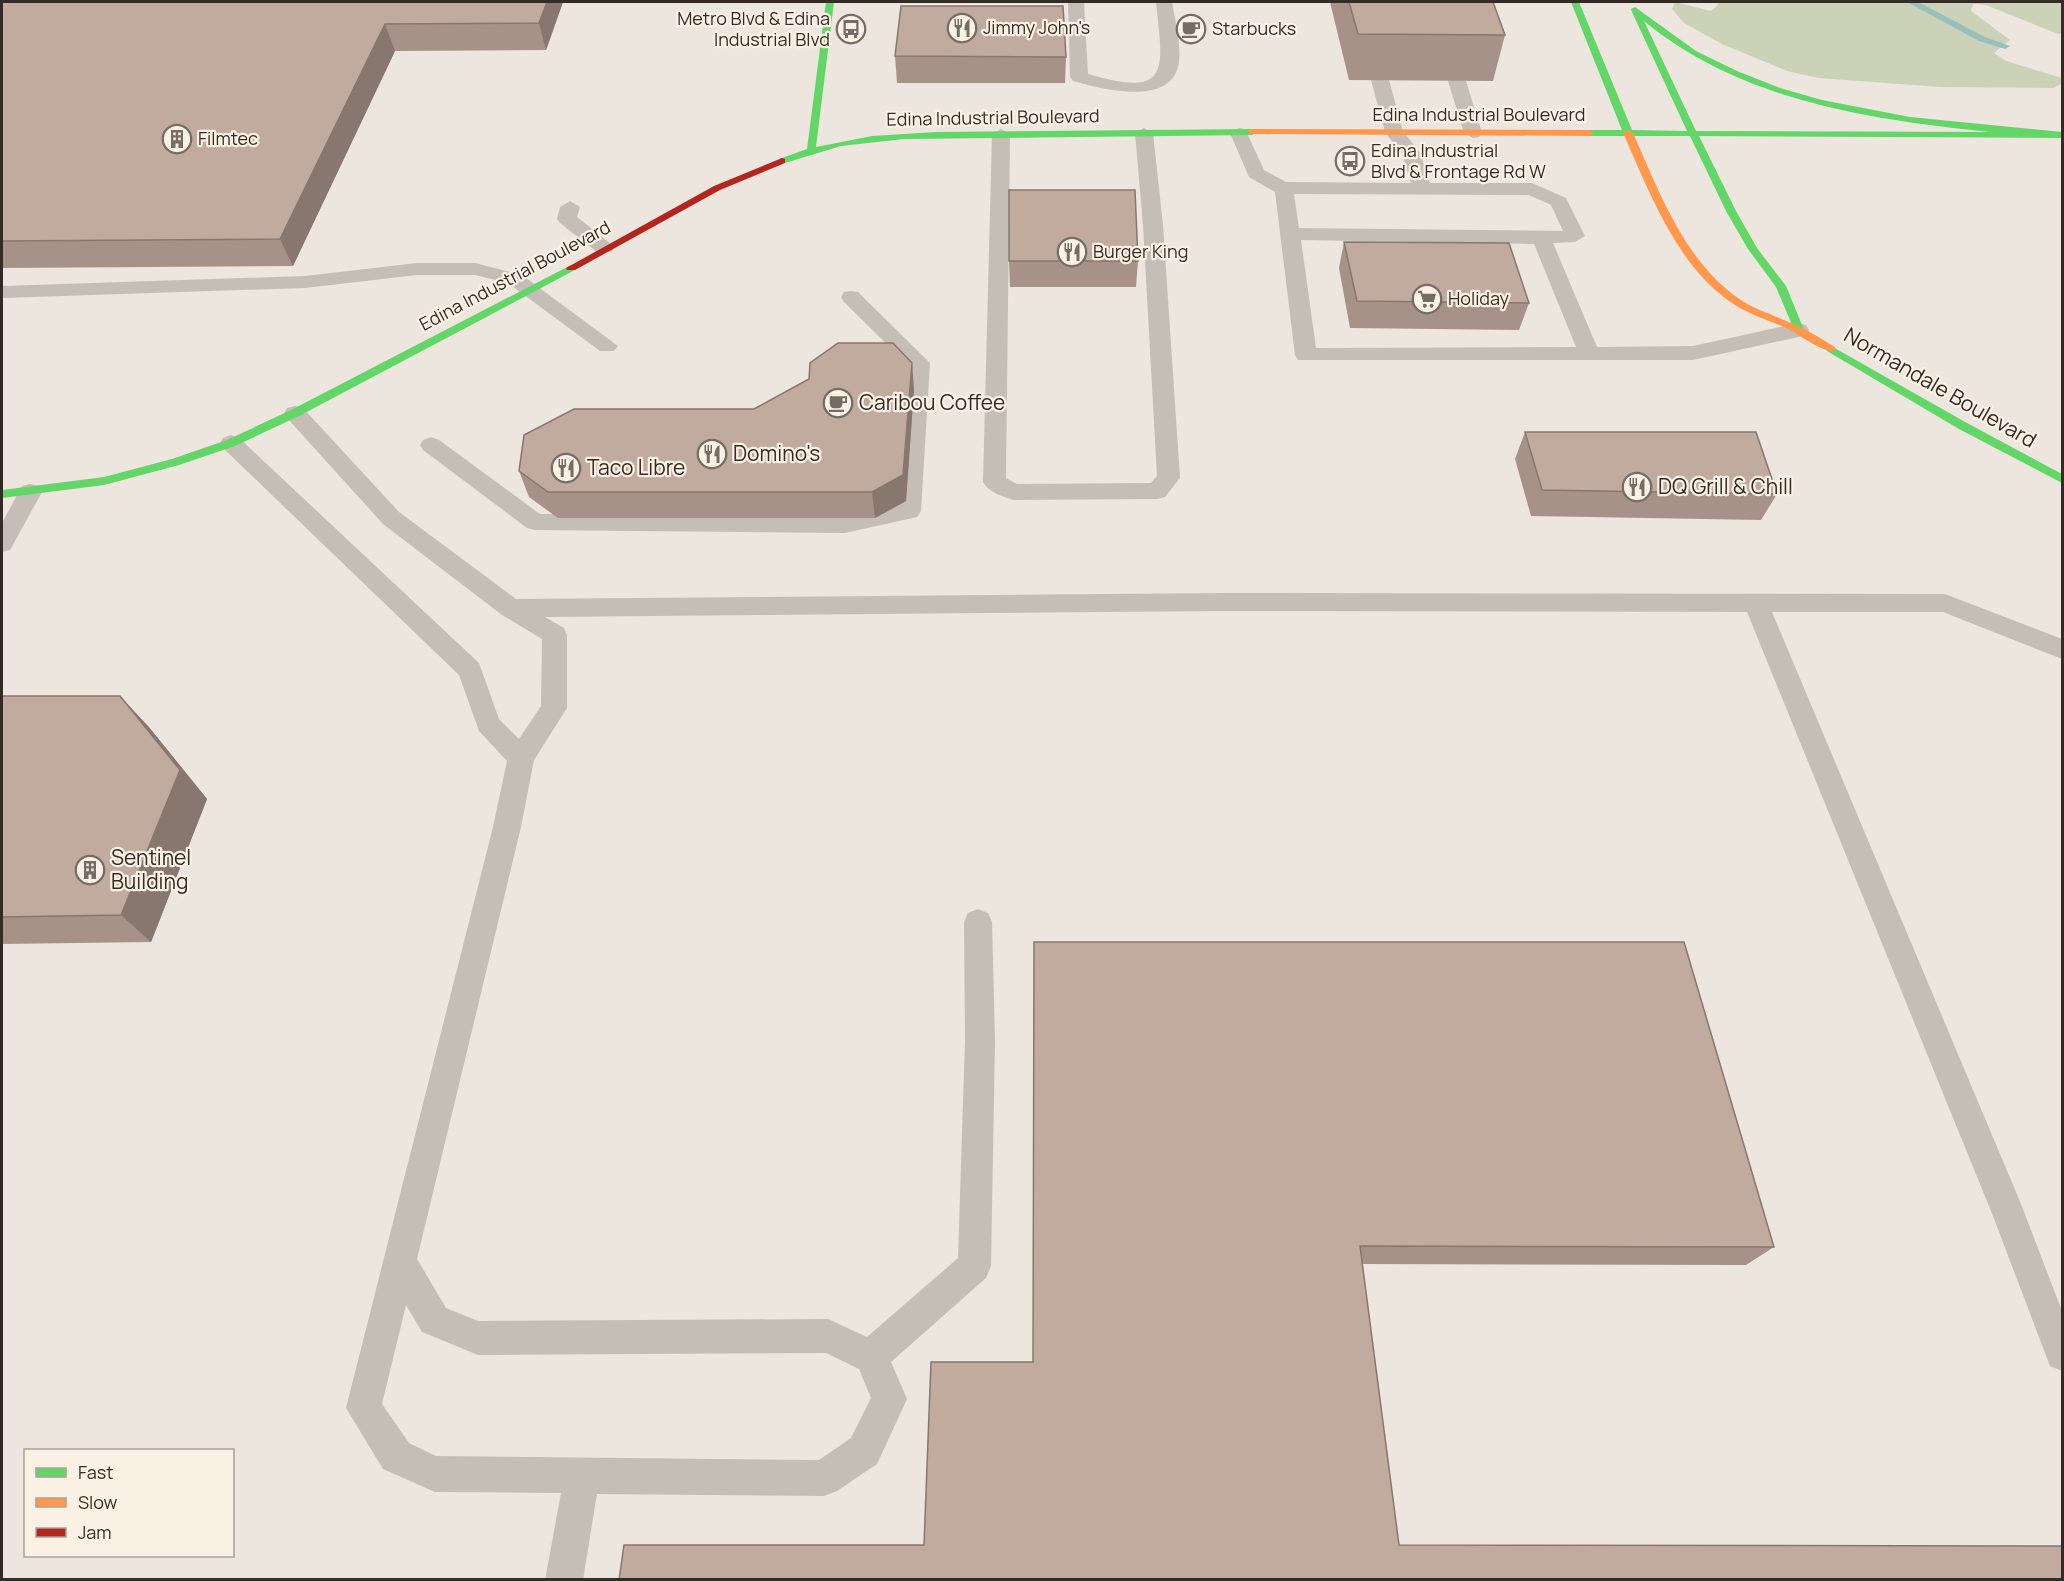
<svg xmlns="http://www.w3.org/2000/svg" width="2064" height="1581" font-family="Manrope,sans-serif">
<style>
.green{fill:#ccd2b7}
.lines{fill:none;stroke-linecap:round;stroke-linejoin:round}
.stream{fill:#99bebe;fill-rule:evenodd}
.lane{fill:#c5beb7;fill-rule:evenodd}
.fast{fill:#63d668;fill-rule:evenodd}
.slow{fill:#ff974d;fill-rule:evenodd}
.jam{fill:#b3261e;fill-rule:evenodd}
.wall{fill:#a69288}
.shaded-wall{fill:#87776f}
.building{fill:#c1aa9e;stroke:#87776f;stroke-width:1.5}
.labels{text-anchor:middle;stroke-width:4.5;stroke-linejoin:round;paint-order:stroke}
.far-poi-label{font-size:18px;fill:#352b26;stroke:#faf1e4;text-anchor:start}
.far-street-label{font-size:18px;fill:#352b26;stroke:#faf1e4}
.street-label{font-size:21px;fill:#352b26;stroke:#faf1e4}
.poi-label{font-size:21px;fill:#352b26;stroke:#faf1e4;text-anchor:start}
</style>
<rect width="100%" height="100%" fill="#ece6de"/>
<path class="green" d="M1675 2 1711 11 1718 5 1717 2H2062V33L2058 34 1986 5 1973 4 1971 11 2010 40 1994 53 2006 61 2062 78V83L2054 88 1941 87 1818 78 1787 71 1724 45 1684 23 1672 9Z"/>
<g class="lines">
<path class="stream" d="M1907 2H1918L1985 37 2010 46 2005 49 1979 41Z"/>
<path class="lane" d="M1068 2H1084L1088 74C1172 99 1163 69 1156 2H1172C1175 20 1181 43 1179 62 1173 108 1102 89 1073 81L1070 77Z
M1380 75 1389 80 1403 131 1420 153 1430 183H1532L1566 198 1585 236 1575 242 1553 243 1597 347 1693 346 1799 323 1806 325 1809 330 1806 335 1799 337 1693 360H1298L1295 355 1275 192 1249 177 1230 133 1239 128 1245 129 1264 170 1286 182 1411 183 1402 154 1385 132 1371 80ZM1294 194 1529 195 1551 205 1563 231 1299 228ZM1301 240 1534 244 1576 347 1316 348Z
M1457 76 1466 81 1482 133 1479 137 1473 138 1464 133 1448 81Z
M1144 128 1153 133 1163 225 1180 478 1165 497 1157 499 1014 500C1003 497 988 492 983 482L992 134 1001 129 1010 134 1006 478 1017 484 1151 483 1157 476 1143 225 1135 133Z
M570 201 580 207 577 217 611 244 614 248 611 252H597L560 223 557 219 560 207Z
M417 263H475L522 275 618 346 614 351H600L508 283 475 275H417L305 288 2 298V286L305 276Z
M851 291 858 292 930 363 921 511 917 517 845 533 535 530 527 528 423 450 420 445 423 440 431 437 439 440 540 514 845 517 898 505 908 365 844 302 841 297 844 292Z
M295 406 303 408 399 512 516 599 1227 593 1945 594 2062 639V659L1943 612H1772L2021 1204 2062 1311V1371L2050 1366 1993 1216 1747 612 1227 611 545 617 564 628 567 635V708L534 760 521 827 417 1259 446 1308 478 1321 828 1319 867 1337 958 1258 965 1040 964 922 968 913 978 909 988 913 992 922 995 1040 991 1266 986 1278 891 1362 907 1399 877 1464 837 1491 824 1496 597 1494 583 1580H545L561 1493 435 1492 383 1469 346 1408 493 827 507 761 479 731 459 675 223 448 220 443 223 438 231 435 239 438 479 663 499 719 519 739 541 706 542 639 502 615 383 524 287 418 284 413 287 408ZM406 1305 422 1332 478 1355 826 1353 859 1369 871 1398 851 1438 819 1460 436 1456 409 1443 382 1404Z
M30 484 38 486 42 492 10 550 2 552V523L22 486Z"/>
<path class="fast" d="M826 2H834L816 147 872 136 936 132 1252 129 1257 132 1252 135 904 139 841 146 785 163H779V159L807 149Z
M1571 2H1579L1632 130 1687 131 1632 12 1631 9 1635 7 1696 51 1737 71 1780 88 1822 100 1910 117 2062 132V138L1699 136 1736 211 1757 248 1786 286 1804 330 1799 333 1795 332 1776 287 1748 249 1726 211 1690 136H1589L1584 133 1589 130H1622ZM1644 21C1741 101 1868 119 1989 132L1696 131Z
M571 265 576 268 575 270 299 416 235 446 179 465 104 485 2 498V490L104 477 172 459 227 440 291 410Z
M1831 346 1967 423 2062 474V483L1959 429 1827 351V347Z"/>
<path class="slow" d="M1252 129 1589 130 1594 133 1589 136 1249 134V130Z
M1628 130 1633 133C1659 191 1685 263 1741 300 1756 310 1774 315 1791 323 1806 329 1820 338 1835 347V351C1824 353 1801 336 1790 330 1772 321 1752 316 1735 305 1677 268 1650 193 1623 133Z"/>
<path class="jam" d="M782 158 785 159V163L720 190 575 270H567L566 268 714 186Z"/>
</g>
<path class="wall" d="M2 2H563L546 50 395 51 293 266 2 268Z
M1330 2H1493L1505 35 1493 81 1349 80Z
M895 56 1066 57 1065 83H897Z
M1344 242 1529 303 1519 330 1350 328 1339 268Z
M1009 261H1138L1136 287H1010Z
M914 389 906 501 875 518H558L529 497 519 471 754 409Z
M1525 432 1777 494 1761 520 1531 516 1515 459Z
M2 696 148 726 207 799 151 942 2 944Z
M1034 942 1774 1247 1746 1265 1362 1264 1033 1362Z"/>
<path class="shaded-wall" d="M547 2H563L546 50 539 23Z
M385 24 395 51 293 266 280 239Z
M912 363 914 389 906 501 875 518 872 492Z
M120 696 148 726 207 799 151 942 121 915Z"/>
<path class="building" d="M2 2H547L539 23 385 24 280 239 2 241Z
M1349 2H1493L1505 35 1358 34Z
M901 6H1063L1066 57 895 56Z
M1009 190H1135L1138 261H1009Z
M1344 242 1509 243 1529 303 1357 301Z
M838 343H893L912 363 903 475 872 492H548L519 471 524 435 574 409H754L809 379 810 363Z
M1525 432H1756L1777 494 1542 490Z
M2 696H120L180 770 121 915 2 917Z
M1034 942H1684L1774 1247 1360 1246 1399 1545 2062 1546V1580H619L624 1545H924L931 1362H1033Z"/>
<defs>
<g id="restaurant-ring" transform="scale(1.5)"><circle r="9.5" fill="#faf1e4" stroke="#756c66" stroke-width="1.5"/><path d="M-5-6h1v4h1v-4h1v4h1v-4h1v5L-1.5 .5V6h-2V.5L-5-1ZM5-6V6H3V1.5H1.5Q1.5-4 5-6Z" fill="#756c66"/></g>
<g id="bus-ring" transform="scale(1.5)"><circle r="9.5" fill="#faf1e4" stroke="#756c66" stroke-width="1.5"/><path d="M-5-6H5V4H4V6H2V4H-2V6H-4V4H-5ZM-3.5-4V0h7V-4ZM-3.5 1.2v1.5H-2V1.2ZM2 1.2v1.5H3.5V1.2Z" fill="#756c66"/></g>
<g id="cafe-ring" transform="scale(1.5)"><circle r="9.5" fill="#faf1e4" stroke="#756c66" stroke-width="1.5"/><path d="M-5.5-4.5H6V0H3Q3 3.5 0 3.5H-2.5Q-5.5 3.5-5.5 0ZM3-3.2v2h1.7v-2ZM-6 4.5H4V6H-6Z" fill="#756c66"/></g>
<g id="building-ring" transform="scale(1.5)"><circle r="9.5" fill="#faf1e4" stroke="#756c66" stroke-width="1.5"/><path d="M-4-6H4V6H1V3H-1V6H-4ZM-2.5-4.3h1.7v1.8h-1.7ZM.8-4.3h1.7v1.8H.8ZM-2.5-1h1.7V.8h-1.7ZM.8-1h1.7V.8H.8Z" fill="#756c66"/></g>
<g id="supermarket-ring" transform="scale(1.5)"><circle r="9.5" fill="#faf1e4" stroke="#756c66" stroke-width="1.5"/><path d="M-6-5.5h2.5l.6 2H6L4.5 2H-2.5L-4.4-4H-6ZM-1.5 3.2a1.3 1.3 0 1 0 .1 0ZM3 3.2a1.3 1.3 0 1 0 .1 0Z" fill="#756c66"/></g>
</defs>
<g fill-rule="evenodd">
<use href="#restaurant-ring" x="962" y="28"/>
<use href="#bus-ring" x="851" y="29"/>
<use href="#cafe-ring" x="1191" y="29"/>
<use href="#building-ring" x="177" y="139"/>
<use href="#bus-ring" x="1350" y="161"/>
<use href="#restaurant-ring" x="1072" y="252"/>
<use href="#supermarket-ring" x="1427" y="299"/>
<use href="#cafe-ring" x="838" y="403"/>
<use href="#restaurant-ring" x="712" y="454"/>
<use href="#restaurant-ring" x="566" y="468"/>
<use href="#restaurant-ring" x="1637" y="487"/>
<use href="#building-ring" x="90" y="870"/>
</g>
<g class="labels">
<g class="far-poi-label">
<text x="830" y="25" text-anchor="end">Metro Blvd &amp; Edina<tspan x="830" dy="21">Industrial Blvd</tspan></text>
<text x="983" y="34">Jimmy John's</text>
<text x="1212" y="35">Starbucks</text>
<text x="198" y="145">Filmtec</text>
<text x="1371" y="157">Edina Industrial<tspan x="1371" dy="21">Blvd &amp; Frontage Rd W</tspan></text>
<text x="1093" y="258">Burger King</text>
<text x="1448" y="305">Holiday</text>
</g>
<g class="far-street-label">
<text x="1479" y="121">Edina Industrial Boulevard</text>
<text transform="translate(993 118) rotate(-1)" y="6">Edina Industrial Boulevard</text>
<text transform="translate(515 276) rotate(-28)" y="6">Edina Industrial Boulevard</text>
</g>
<g class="street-label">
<text transform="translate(1940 388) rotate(30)" y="7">Normandale Boulevard</text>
</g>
<g class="poi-label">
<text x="859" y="410">Caribou Coffee</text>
<text x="733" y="461">Domino's</text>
<text x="587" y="475">Taco Libre</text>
<text x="1658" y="494">DQ Grill &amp; Chill</text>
<text x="111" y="865">Sentinel<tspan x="111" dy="24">Building</tspan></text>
</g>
</g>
<rect width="2064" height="1581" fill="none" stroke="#352b26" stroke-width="6"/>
<rect x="24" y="1449" width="210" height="108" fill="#faf1e4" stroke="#aba298" stroke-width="1.5"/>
<rect x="36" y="1468" width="30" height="9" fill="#63d668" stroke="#aba298" stroke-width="1.5"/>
<text x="78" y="1479" font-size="18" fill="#352b26">Fast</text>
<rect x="36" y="1498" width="30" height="9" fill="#ff974d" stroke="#aba298" stroke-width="1.5"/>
<text x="78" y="1509" font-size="18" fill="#352b26">Slow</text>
<rect x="36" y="1528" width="30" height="9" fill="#b3261e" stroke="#aba298" stroke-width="1.5"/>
<text x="78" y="1539" font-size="18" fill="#352b26">Jam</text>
</svg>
